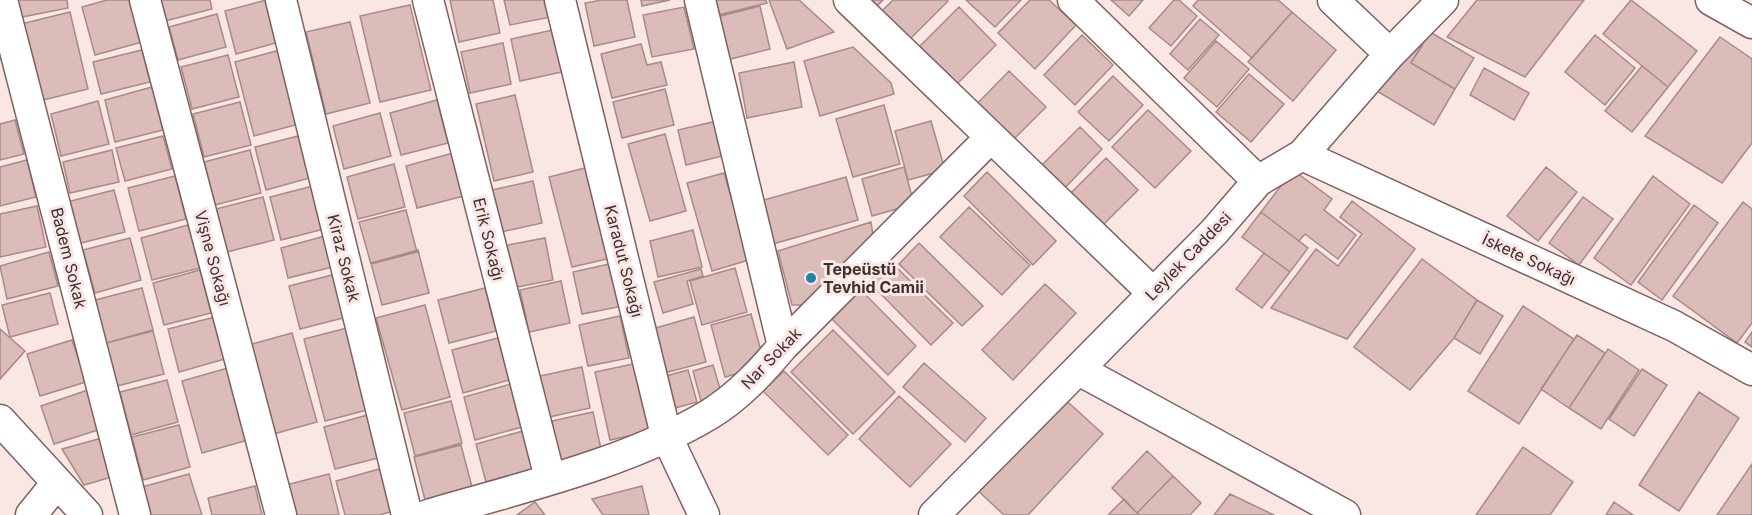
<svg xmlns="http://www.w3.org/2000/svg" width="1752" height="515" font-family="Inter,sans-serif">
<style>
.building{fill:#dbbcb8;stroke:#a88a87;stroke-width:1.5}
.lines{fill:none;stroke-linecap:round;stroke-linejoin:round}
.minor-casing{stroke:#7e625f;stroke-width:33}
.minor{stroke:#fff;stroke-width:30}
.poi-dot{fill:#2680ae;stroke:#fae7e4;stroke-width:2}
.labels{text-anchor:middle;stroke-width:6;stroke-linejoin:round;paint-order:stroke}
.street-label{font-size:16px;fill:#3d3130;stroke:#fae7e4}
.poi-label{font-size:16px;font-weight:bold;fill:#3d3130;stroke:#fae7e4;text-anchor:start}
</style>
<rect width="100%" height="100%" fill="#fae7e4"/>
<path class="building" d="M14 0H67L68 8 17 18Z
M107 0H131L142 42 95 55 82 7Z
M160 0H210L212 9 165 21Z
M266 0H272L283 41 236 54 225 11Z
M450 0H493L500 33 459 42Z
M504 0H547L551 17 510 25Z
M602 0H627L635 37 594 46 585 3Z
M641 0H670L642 6Z
M706 0H766L767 3 710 17Z
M769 0H799L834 32 787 49Z
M859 0H883L871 12Z
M893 0H947L948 1 907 42 879 14Z
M966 0H1021L995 27Z
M1030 0H1049L1076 25 1035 69 998 33Z
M1111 0H1143L1129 16Z
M1174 0H1179L1197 16 1171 46 1149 28Z
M1278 0 1292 12 1252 58 1193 6 1198 0Z
M1477 0H1584L1525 77 1447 37Z
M1631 0 1697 51 1668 87 1603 34Z
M410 5 431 90 380 102 360 16Z
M760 6 770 49 723 61 713 18Z
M684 7 694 49 652 57 643 15Z
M959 7 996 45 955 86 918 48Z
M70 12 88 89 39 101 21 24Z
M1292 12 1336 50 1293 101 1248 62Z
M217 14 226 47 178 60 169 27Z
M1200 19 1219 35 1188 70 1170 54Z
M350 22 370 103 326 114 306 32Z
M553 30 562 72 520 81 511 39Z
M1430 32 1474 58 1455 89 1411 63Z
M1082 35 1113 65 1075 105 1044 75Z
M1595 35 1635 68 1605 105 1565 72Z
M1720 37 1752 59V143L1722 183 1645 136Z
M1410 39 1422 46 1411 63 1455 89 1434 125 1370 87Z
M1216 41 1249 69 1217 107 1184 78Z
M503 43 511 84 470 93 461 52Z
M641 44 647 65 661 62 667 85 612 98 601 54Z
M853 47 891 83 894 94 820 116 804 61Z
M142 50 150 82 101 94 93 62Z
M280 50 299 124 254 136 235 62Z
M228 55 239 97 192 109 181 67Z
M794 62 802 107 747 118 739 73Z
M1642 66 1668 87 1632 132 1605 111Z
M1484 68 1529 93 1514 120 1470 95Z
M1009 71 1046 107 1007 146 971 110Z
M1249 74 1284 104 1251 142 1216 112Z
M1113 76 1143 105 1109 141 1078 112Z
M152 87 163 130 115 142 105 100Z
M665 89 674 125 622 138 613 102Z
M515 95 533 172 494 181 476 104Z
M437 100 448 143 401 155 390 113Z
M98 101 109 144 61 156 51 114Z
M240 102 251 145 204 157 193 114Z
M884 105 900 164 853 177 836 119Z
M1148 110 1191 151 1155 188 1112 147Z
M380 113 391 156 344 169 333 126Z
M15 120 24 154 0 160V124Z
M721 120 730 154 686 165 678 130Z
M931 121 945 170 908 180 895 131Z
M1080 127 1102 149 1062 191 1039 168Z
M665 134 686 211 650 221 628 144Z
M302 135 313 177 266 190 255 147Z
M163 136 172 169 125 181 116 148Z
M112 150 119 182 70 193 63 162Z
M250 150 261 193 215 205 204 162Z
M453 153 464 196 417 208 406 166Z
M1106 158 1138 190 1102 226 1070 194Z
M27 160 36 197 0 206V167Z
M394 164 405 207 358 219 347 177Z
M597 165 620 256 572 267 549 177Z
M904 167 914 204 872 216 862 179Z
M1546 167 1577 192 1538 241 1507 216Z
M1293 170 1332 199 1324 210 1356 235 1338 259 1305 234 1299 241 1261 212Z
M987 172 1056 241 1033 265 964 196Z
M724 173 749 260 712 271 687 183Z
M175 176 186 219 139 231 128 188Z
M1653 176 1690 204 1631 285 1594 258Z
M846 177 858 220 769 245 757 202Z
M533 181 542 223 501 232 492 190Z
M317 185 328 228 281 240 270 197Z
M114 190 125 232 77 244 67 202Z
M263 197 274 240 227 252 216 209Z
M1583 197 1613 219 1579 265 1549 243Z
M1352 201 1415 249 1347 339 1271 308 1316 249 1338 266 1362 234 1340 217Z
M1743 202 1752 209V323L1737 343 1673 296Z
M1694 205 1718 223 1662 300 1638 282Z
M37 206 46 247 0 257V214Z
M969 207 1030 265 1002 295 940 237Z
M406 210 417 252 371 264 359 222Z
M1261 212 1308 248 1290 272 1242 237Z
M871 222 874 242 811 305H792L778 251Z
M188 225 200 268 152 280 141 238Z
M693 230 702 267 658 277 650 241Z
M325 236 333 267 288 278 281 248Z
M130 238 141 280 95 293 83 250Z
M545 238 553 280 512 288 503 246Z
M919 243 983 306 962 326 899 264Z
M418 250 429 293 382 305 371 263Z
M49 252 58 286 7 299 0 266Z
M1264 253 1290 272 1262 308 1236 289Z
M1422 259 1477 300 1454 338 1410 390 1354 347Z
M890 261 953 323 931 345 869 282Z
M614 263 623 306 582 314 573 272Z
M735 268 747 312 702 325 690 281Z
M701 269 703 276 687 281 693 304 663 313 654 282Z
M200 270 211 313 164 325 153 283Z
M336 274 347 317 300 329 289 286Z
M561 281 570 323 529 332 520 290Z
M1045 284 1076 313 1013 380 982 350Z
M858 287 916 346 888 375 829 316Z
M142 288 153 330 106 343 95 300Z
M485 288 496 331 449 343 438 300Z
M50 293 58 324 10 337 2 305Z
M1477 300 1503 316 1480 354 1454 338Z
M425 305 450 397 402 410 376 318Z
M1523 306 1574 339 1519 424 1468 391Z
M751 314 765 366 725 377 711 325Z
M620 316 629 358 588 366 579 325Z
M215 317 225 359 179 372 168 329Z
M694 317 706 362 657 375 645 331Z
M351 327 371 409 325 421 304 339Z
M0 329 25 351 0 379Z
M833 330 895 392 853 434 791 372Z
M153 331 164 374 117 386 106 343Z
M1752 332V347L1745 342Z
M292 333 317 422 270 435 245 346Z
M1577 335 1605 353 1569 408 1541 389Z
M498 338 509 380 463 393 452 350Z
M72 340 86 382 40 396 27 354Z
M1608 349 1639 370 1601 429 1569 408Z
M638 363 652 431 610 440 595 372Z
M924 363 986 418 965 442 903 387Z
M713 365 723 399 702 405 693 371Z
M582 367 590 408 549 417 540 376Z
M228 368 248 440 202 453 182 381Z
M1642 369 1667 385 1634 436 1609 419Z
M688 370 697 402 671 409 662 377Z
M784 371 848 435 828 455 763 391Z
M167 380 178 422 131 435 120 392Z
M511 384 522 427 475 440 464 397Z
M88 390 101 429 54 444 41 406Z
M1699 392 1739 418 1679 511 1639 485Z
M1059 394 1103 434 1028 515H1004L973 486Z
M899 396 951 444 910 487 859 439Z
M451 401 462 443 415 456 404 413Z
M593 412 602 454 560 463 552 421Z
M371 414 382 457 335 469 324 427Z
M179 425 190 467 143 480 132 437Z
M523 431 534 474 487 486 476 444Z
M102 438 115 476 84 485 62 449Z
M461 445 472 487 425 500 414 457Z
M1523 447 1573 482 1550 515H1476Z
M1147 451 1173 476 1137 513 1112 488Z
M1752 464V515H1717Z
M383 468 394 511 379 515H345L336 481Z
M189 474 202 515H150L142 487Z
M329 474 339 515H289L282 486Z
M1173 476 1201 503 1190 515H1140L1137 513Z
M255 486 262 515H212L208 498Z
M642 486 649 515H603L592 499Z
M1230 494 1274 515H1214Z
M1124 499 1137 513 1140 515H1108Z
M535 502 545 515H517Z
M1614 502 1633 515H1606Z"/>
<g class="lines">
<g class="minor-casing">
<path id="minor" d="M2 0 135 515
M145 0 281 515
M281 0 407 515
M428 0 550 478
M560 0 666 435 704 515
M700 0 783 346
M849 0 1153 293
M1073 0 1258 181
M1333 0 1390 54
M1711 0 1752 23
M1302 155 1674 326 1752 370
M1079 370 1345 515
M0 420 87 515
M31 515 57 483
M428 515C519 488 629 463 710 414 739 396 762 371 783 346L991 137
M934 515 1214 232 1258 181 1302 155 1390 54 1443 0"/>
</g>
<use href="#minor" class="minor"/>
</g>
<circle class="poi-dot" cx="811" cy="278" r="6"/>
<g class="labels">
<g class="street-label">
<text transform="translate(489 239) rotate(76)" y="6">Erik Sokağı</text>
<text transform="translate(1188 256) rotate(-46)" y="6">Leylek Caddesi</text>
<text transform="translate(69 258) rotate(76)" y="6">Badem Sokak</text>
<text transform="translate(213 258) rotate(75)" y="6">Vişne Sokağı</text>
<text transform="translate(344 258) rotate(76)" y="6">Kiraz Sokak</text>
<text transform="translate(1529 259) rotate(25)" y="6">İskete Sokağı</text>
<text transform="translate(624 261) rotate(76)" y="6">Karadut Sokağı</text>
<text transform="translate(771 358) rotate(-46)" y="6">Nar Sokak</text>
</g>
<g class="poi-label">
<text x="823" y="275">Tepeüstü<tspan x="823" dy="18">Tevhid Camii</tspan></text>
</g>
</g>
</svg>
